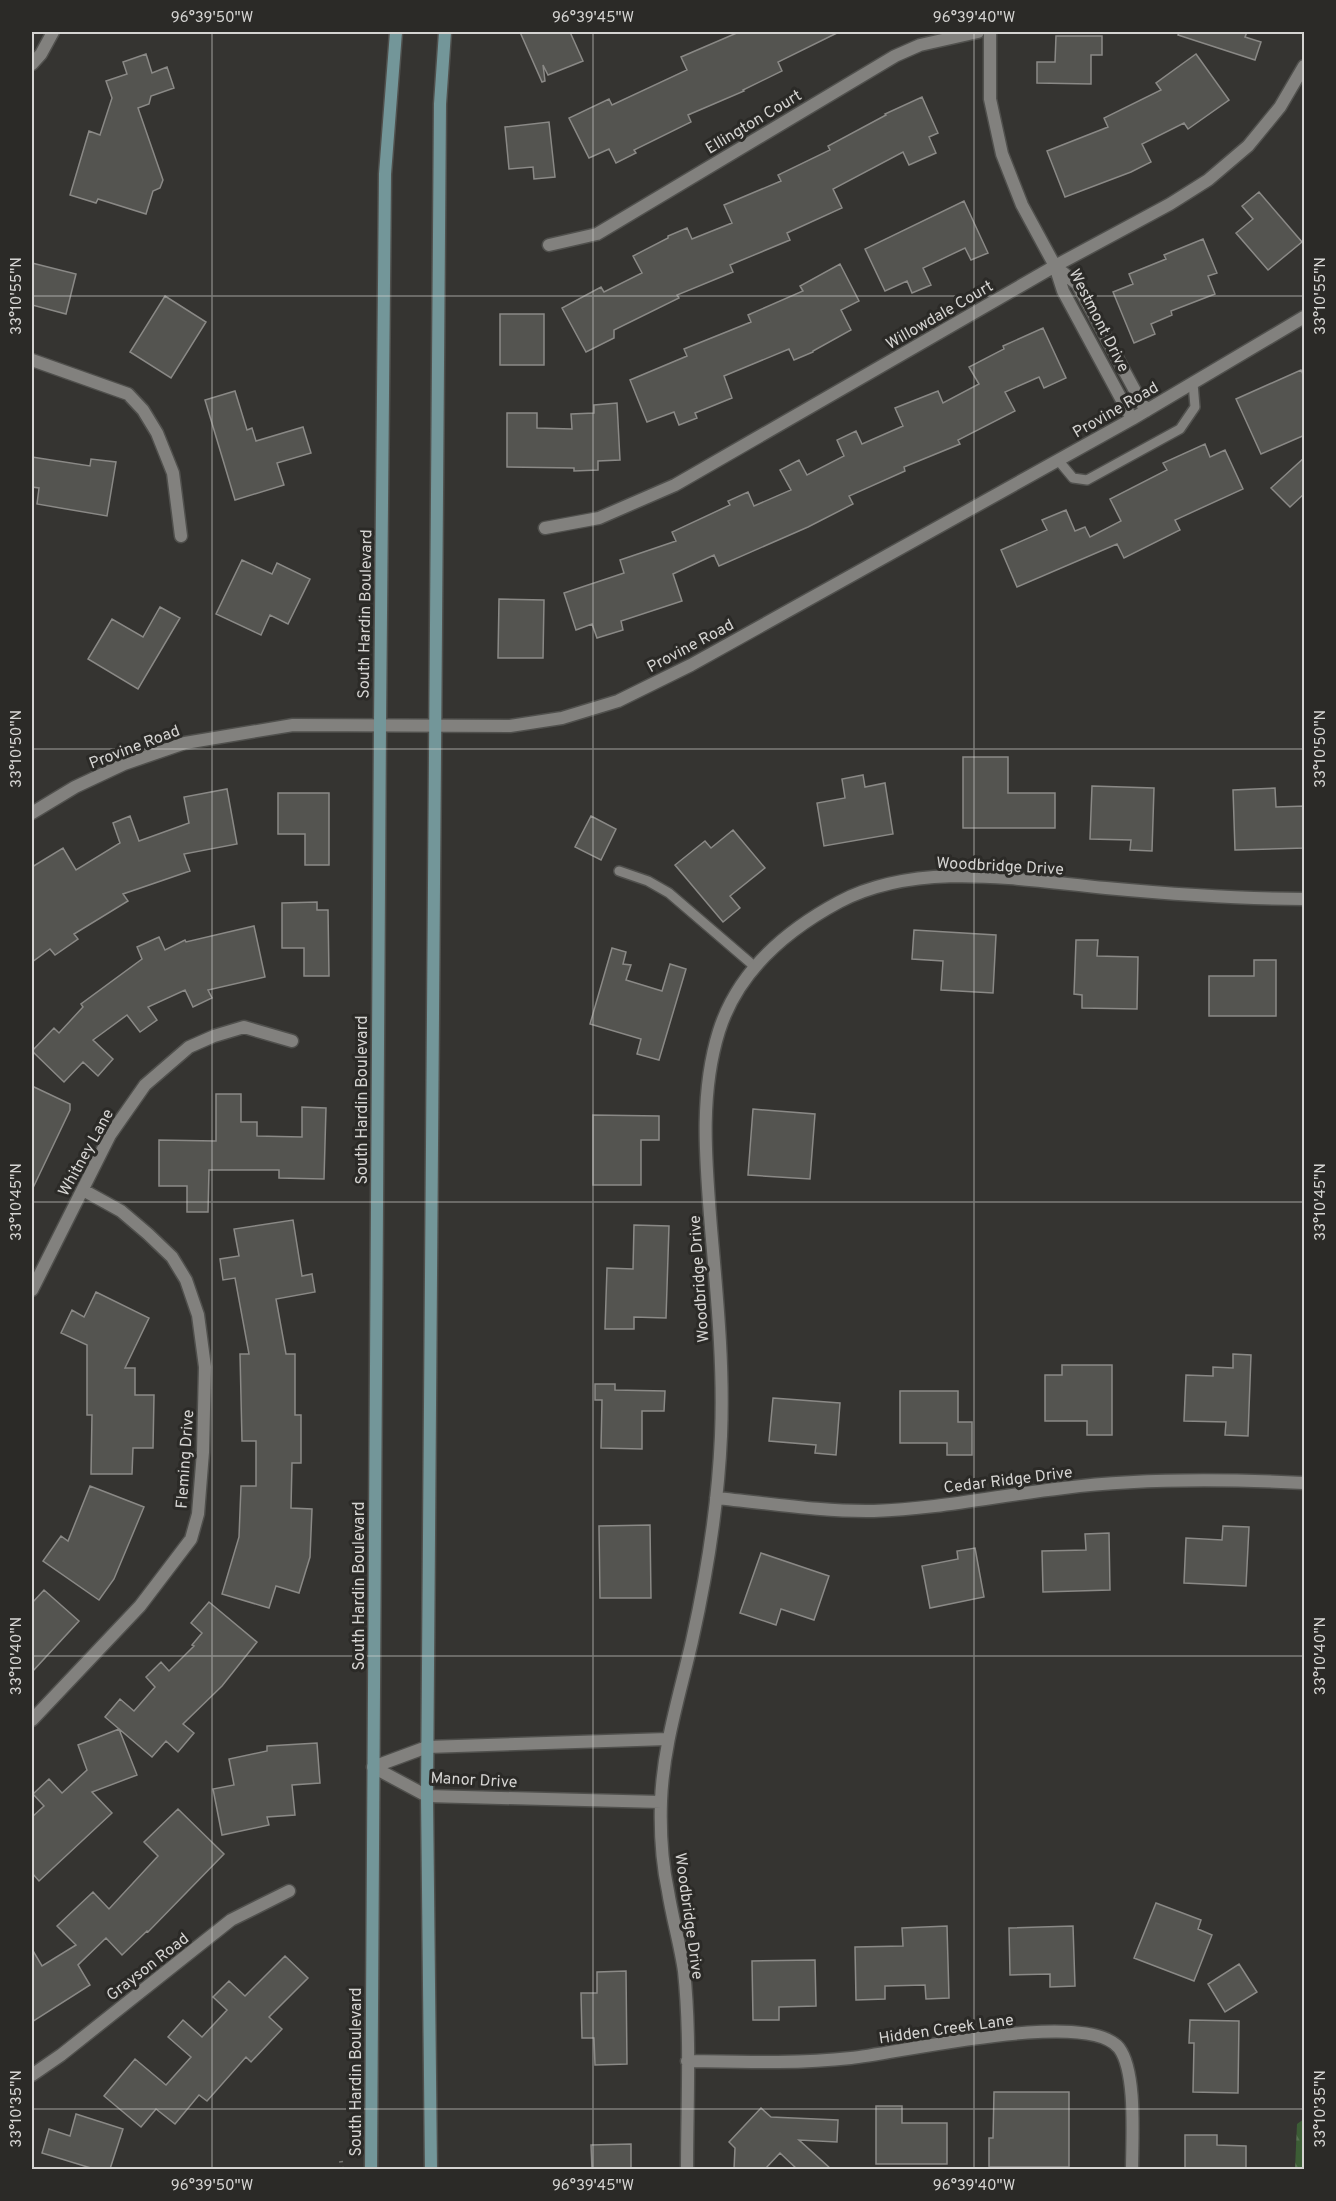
<svg xmlns="http://www.w3.org/2000/svg" width="1336" height="2201" font-family="Overpass,sans-serif">
<style>
.forest{fill:url(#forest-firs)}
.building{fill:#545450;stroke:#8a8986;stroke-width:1.5}
.lines{fill:none;stroke-linecap:round;stroke-linejoin:round}
.lane-casing{stroke:#50504d;stroke-width:12}
.street-casing{stroke:#50504d;stroke-width:15}
.secondary-casing{stroke:#50504d;stroke-width:15}
.path{stroke:#747370;stroke-width:4;stroke-dasharray:1.5 4.5;stroke-linecap:butt}
.lane{stroke:#82817e;stroke-width:9}
.street{stroke:#82817e;stroke-width:12}
.secondary{stroke:#739699;stroke-width:12}
.ticks{fill:none;stroke:#d5d4d2;stroke-width:1.5;stroke-opacity:0.45}
.labels{text-anchor:middle;stroke-width:6;stroke-linejoin:round;paint-order:stroke}
.street-label{font-size:16px;fill:#d5d4d2;stroke:#2b2a27}
.neatline{fill:none;stroke:#d5d4d2;stroke-width:2}
.ticks-label{font-size:15px;text-anchor:middle;fill:#d5d4d2}
</style>
<defs>
<pattern id="forest-firs" width="22" height="20" patternUnits="userSpaceOnUse" patternTransform="scale(1.5)"><rect width="22" height="20" fill="#3c5d35"/><path d="M5 1l3.5 6h-7zM16 11l3.5 6h-7z" fill="#577351"/></pattern>
</defs>
<rect width="100%" height="100%" fill="#353431"/>
<path class="forest" d="M1304 2119V2169H1295L1297 2124Z"/>
<path class="building" d="M520 32H570L583 61 548 75 543 65 545 81 542 82Z
M739 32H839L778 62 782 71 743 90 744 91 688 115 691 122 634 150 636 153 616 163 609 149 589 158 569 118 609 99 612 105 687 70 681 57Z
M1179 32H1247L1245 37 1261 42 1255 60 1178 35Z
M1056 36H1102V55H1091V84L1037 83V62H1055Z
M146 54 152 73 167 67 174 88 151 96 149 104 138 108 163 180 160 188 153 191 146 214 98 199 96 203 70 195 89 131 100 135 112 98 106 81 127 74 123 62Z
M1196 54 1229 100 1188 129 1184 123 1142 144 1151 162 1131 172 1065 197 1047 151 1108 127 1104 118 1161 90 1156 83Z
M922 97 938 133 929 137 936 153 909 165 903 152 833 189 842 208 787 233 790 240 730 265 733 272 677 295 679 298 614 330V338L586 352 562 308 601 287 604 292 642 273 633 256 668 238V236L687 228 692 239 732 223 724 205 781 181 778 175 830 150 828 146 886 115 885 114Z
M549 122 555 177 534 179 533 167 509 169 505 127Z
M1259 192 1302 242 1268 270 1236 233 1253 219 1242 206Z
M964 201 988 253 971 260 965 248 923 268 931 285 912 293 907 281 885 291 865 249Z
M1203 239 1217 273 1208 276 1215 294 1171 311 1172 315 1151 324 1155 334 1134 343 1113 292 1133 284 1129 274 1166 259 1164 255Z
M32 263 76 274 66 314 32 305Z
M840 264 859 301 841 310 851 330 813 351V352L794 360 789 349 724 376 732 398 695 413 697 418 679 425 674 412 647 422 630 380 687 356 684 349 751 322 748 315 803 291 800 286Z
M165 296 206 322 171 378 130 352Z
M500 314H544V365H500Z
M1043 328 1066 378 1044 388 1039 377 1005 392 1015 411 958 440 960 444 904 467 905 471 849 496 853 504 808 527 719 566 714 555 673 574 682 601 621 621 623 630 597 638 592 624 576 630 564 593 624 573 620 560 676 541 672 532 730 505 728 501 748 492 754 506 791 490 780 470 799 460 807 475 844 456 837 440 856 431 862 444 903 426 895 408 938 391 943 403 979 384 969 367 1004 349 1003 346Z
M1301 370 1305 379V435L1261 454 1236 399Z
M235 391 247 430 252 428 256 441 303 427 311 453 277 463 284 485 235 500 205 400Z
M617 403 620 460 598 461V470L574 471V468L507 467V413H537V428L572 429 571 414 594 413V405Z
M1205 444 1210 457 1225 450 1243 489 1175 520 1180 530 1124 558 1117 544 1017 587 1001 550 1047 530 1042 520 1066 510 1075 531 1085 527 1090 537 1121 521 1110 499 1167 470 1163 463Z
M32 457 90 466 91 459 116 462 107 516 37 504 39 488 32 487Z
M1305 457V493L1290 507 1271 488Z
M242 560 272 574 277 563 310 579 288 624 270 615 261 635 216 614Z
M499 599 544 600 543 658H498Z
M160 607 180 618 138 689 88 659 112 619 143 637Z
M963 757H1008V793H1055V828H963Z
M863 775 865 787 885 783 893 834 824 846 817 803 845 798 842 779Z
M1092 786 1154 788 1152 851 1130 850 1131 840 1090 839Z
M1275 788 1276 807 1305 806V848L1235 850 1233 790Z
M227 789 237 844 184 854 190 871 123 894 128 901 74 934 78 939 55 955 50 949 32 962V867L63 848 76 870 120 843 113 823 130 816 139 841 189 823 184 797Z
M278 793H329V865H305V834H278Z
M591 816 616 829 601 860 575 847Z
M733 830 765 868 730 896 740 908 723 922 675 865 705 841 711 848Z
M317 902V910H328L329 976H304V948H282V903Z
M254 926 265 977 208 990 212 998 193 1007 185 990 148 1007 157 1020 140 1032 127 1015 93 1040 113 1059 98 1076 83 1062 64 1082 32 1051 54 1028 59 1033 83 1007 81 1004 142 959 137 947 159 937 165 950 185 940 186 942Z
M914 930 996 935 993 993 941 990 943 961 912 959Z
M1076 940H1098L1097 956 1138 957 1137 1009 1082 1008V995L1074 994Z
M612 948 626 952 623 964 631 965 626 980 662 991 670 964 686 969 659 1060 637 1054 641 1039 590 1024Z
M1254 960H1276V1016H1209V976H1254Z
M32 1086 70 1104V1110L32 1190Z
M216 1094H241V1122H257V1136L302 1137V1107L326 1108 324 1179 279 1178V1170H209L208 1212H187V1186H159V1140L216 1141Z
M753 1109 815 1114 810 1179 748 1175Z
M593 1115 659 1116V1140H641V1185H593Z
M293 1220 302 1276 312 1274 315 1292 276 1299 286 1354H295V1415H301V1463H292L291 1508 312 1509 310 1557 299 1593 276 1586 269 1608 222 1594 239 1537 241 1486H256V1441H242L240 1354H249L235 1278 223 1280 220 1259 239 1256 234 1229Z
M634 1225 669 1226 666 1318 634 1317V1329H605L607 1268 633 1269Z
M96 1292 149 1318 125 1368H135V1395H154L153 1448H133L132 1474H91L92 1415H87V1345L61 1333 72 1310 84 1317Z
M1233 1354 1251 1355 1248 1436 1225 1435 1226 1422 1184 1421 1186 1375 1213 1376V1367L1233 1368Z
M1062 1365H1112V1435H1087V1421H1045V1375H1062Z
M595 1384H615V1390L665 1391 664 1411H642V1449L601 1448 602 1400H595Z
M900 1391H958V1422H972V1455H947V1443H900Z
M773 1398 840 1403 836 1455 815 1453 816 1445 769 1441Z
M90 1486 144 1507 114 1579 99 1600 43 1561 61 1536 68 1541Z
M650 1525 651 1598H600L599 1526Z
M1223 1526 1249 1527 1246 1586 1184 1583 1186 1538 1222 1540Z
M1109 1533 1110 1590 1043 1592 1042 1551 1086 1550 1085 1534Z
M975 1548 984 1597 930 1608 922 1566 958 1559 957 1551Z
M761 1553 829 1576 814 1620 781 1609 776 1625 740 1613Z
M44 1590 79 1621 32 1672V1603Z
M209 1602 257 1642 222 1686 183 1724 194 1733 178 1752 166 1741 152 1757 105 1717 120 1699 134 1711 155 1687 146 1677 161 1662 169 1671 194 1646 192 1645 202 1633 191 1623Z
M119 1729 137 1775 92 1792 112 1813 39 1881 32 1873V1817L44 1806 33 1794 49 1779 62 1793 87 1770 78 1745Z
M317 1743 320 1783 292 1785 295 1815 267 1817 269 1825 222 1835 213 1789 234 1785 229 1759 267 1751V1746Z
M178 1809 224 1854 148 1932 147 1931 122 1955 106 1938 78 1965 90 1985 32 2022V1949L42 1966 76 1945 57 1926 93 1892 109 1909 158 1856 144 1842Z
M1156 1903 1201 1920 1198 1929 1212 1935 1194 1981 1134 1958Z
M947 1926 949 1998 926 1999 925 1985 885 1986V1999L856 2000 855 1947 903 1946 902 1928Z
M1073 1926 1075 1986 1050 1987V1974L1010 1975 1009 1928Z
M285 1956 308 1978 269 2017 282 2029 251 2062 246 2057 207 2101 199 2095 175 2124 156 2109 141 2127 104 2096 135 2059 166 2085 191 2057 168 2037 183 2020 202 2037 227 2010 213 1997 229 1981 245 1996Z
M815 1960 816 2006 779 2007V2020H753L752 1961Z
M1239 1964 1257 1992 1225 2012 1208 1984Z
M626 1971 627 2064 595 2065 594 2038H582L581 1993H597V1972Z
M1190 2020 1239 2021 1238 2093 1193 2092 1194 2043H1189Z
M994 2092H1069V2167H989V2138H993Z
M876 2106H902V2123H947V2164H876Z
M761 2108 771 2117 838 2120 837 2142 799 2140 831 2169H797L780 2153 765 2169H734L735 2148 729 2142Z
M76 2114 123 2129 110 2169H94L42 2153 49 2129 70 2136Z
M1185 2135H1217V2145L1246 2146V2169H1185Z
M631 2144V2168L592 2169 591 2145Z"/>
<g class="lines">
<g class="lane-casing">
<path id="lane" d="M1058 460 1073 478 1087 480 1180 429 1195 407 1193 383
M619 871 648 881 669 893 754 966"/>
</g>
<g class="street-casing">
<path id="street" d="M990 32V99L1002 154 1022 205 1055 266 1063 291 1132 419
M32 64 41 54 53 32
M549 245 597 234 895 56 920 45 978 32
M1056 267 1077 284 1146 411
M32 360 128 394 143 410 157 433 173 473 181 536
M545 528 599 518 675 485 1055 266 1170 204 1208 180 1248 146 1280 107 1304 66
M32 813 75 787 124 764 185 743 293 725 510 726 562 718 618 701 691 665 1132 419 1304 317
M32 1290 110 1135 145 1085 189 1047 214 1036 244 1027 292 1041
M716 1498C768 1503 822 1512 874 1511 938 1509 1001 1495 1064 1488 1143 1478 1225 1479 1304 1483
M32 1720 140 1606 191 1539 198 1514 203 1452 205 1367 198 1315 186 1280 172 1257 148 1234 121 1211 83 1190
M373 1767 427 1747 667 1739
M373 1767 427 1796 661 1802
M687 2061C741 2062 797 2064 851 2058 900 2053 1087 2008 1119 2048 1137 2072 1132 2140 1132 2170
M32 2075 61 2055 231 1920 289 1891
M687 2170C687 2104 691 2036 684 1971 680 1944 672 1917 668 1891 662 1863 660 1830 661 1801 663 1746 680 1694 692 1641 707 1574 718 1505 721 1436 724 1367 717 1297 711 1228 706 1163 699 1095 719 1031 738 971 785 931 839 902 919 860 1020 880 1106 888 1171 894 1239 899 1304 899"/>
</g>
<g class="secondary-casing">
<path id="secondary" d="M371 2170 380 724 385 174 396 32
M431 2170 427 1796 440 104 445 32"/>
</g>
<path class="path" d="M341 2161 342 2170"/>
<use href="#lane" class="lane"/>
<use href="#street" class="street"/>
<use href="#secondary" class="secondary"/>
</g>
<path class="ticks" d="M212 32V2170M593 32V2170M974 32V2170M32 296H1304M32 749H1304M32 1202H1304M32 1656H1304M32 2109H1304"/>
<g class="labels">
<g class="street-label">
<text transform="translate(753 121) rotate(-31)" y="6">Ellington Court</text>
<text transform="translate(939 314) rotate(-30)" y="6">Willowdale Court</text>
<text transform="translate(1100 320) rotate(63)" y="6">Westmont Drive</text>
<text transform="translate(1115 409) rotate(-30)" y="6">Provine Road</text>
<text transform="translate(364 614) rotate(-89)" y="6">South Hardin Boulevard</text>
<text transform="translate(690 645) rotate(-28)" y="6">Provine Road</text>
<text transform="translate(134 746) rotate(-21)" y="6">Provine Road</text>
<text transform="translate(1000 865) rotate(3)" y="6">Woodbridge Drive</text>
<text transform="translate(361 1100) rotate(-90)" y="6">South Hardin Boulevard</text>
<text transform="translate(85 1152) rotate(-61)" y="6">Whitney Lane</text>
<text transform="translate(698 1279) rotate(-94)" y="6">Woodbridge Drive</text>
<text transform="translate(184 1459) rotate(-86)" y="6">Fleming Drive</text>
<text transform="translate(1008 1479) rotate(-7)" y="6">Cedar Ridge Drive</text>
<text transform="translate(358 1586) rotate(-90)" y="6">South Hardin Boulevard</text>
<text transform="translate(474 1779) rotate(3)" y="6">Manor Drive</text>
<text transform="translate(690 1916) rotate(82)" y="6">Woodbridge Drive</text>
<text transform="translate(147 1966) rotate(-38)" y="6">Grayson Road</text>
<text transform="translate(946 2028) rotate(-8)" y="6">Hidden Creek Lane</text>
<text transform="translate(355 2072) rotate(-90)" y="6">South Hardin Boulevard</text>
</g>
</g>
<rect width="1336" height="2201" fill="none" stroke="#2b2a27" stroke-width="66"/>
<rect x="33" y="33" width="1270" height="2135" class="neatline"/>
<g class="ticks-label">
<text x="212" y="22">96°39'50"W</text>
<text x="593" y="22">96°39'45"W</text>
<text x="974" y="22">96°39'40"W</text>
<text transform="translate(16 296) rotate(-90)" y="5">33°10'55"N</text>
<text transform="translate(1320 296) rotate(-90)" y="5">33°10'55"N</text>
<text transform="translate(16 749) rotate(-90)" y="5">33°10'50"N</text>
<text transform="translate(1320 749) rotate(-90)" y="5">33°10'50"N</text>
<text transform="translate(16 1202) rotate(-90)" y="5">33°10'45"N</text>
<text transform="translate(1320 1202) rotate(-90)" y="5">33°10'45"N</text>
<text transform="translate(16 1656) rotate(-90)" y="5">33°10'40"N</text>
<text transform="translate(1320 1656) rotate(-90)" y="5">33°10'40"N</text>
<text transform="translate(16 2109) rotate(-90)" y="5">33°10'35"N</text>
<text transform="translate(1320 2109) rotate(-90)" y="5">33°10'35"N</text>
<text x="212" y="2190">96°39'50"W</text>
<text x="593" y="2190">96°39'45"W</text>
<text x="974" y="2190">96°39'40"W</text>
</g>
</svg>
